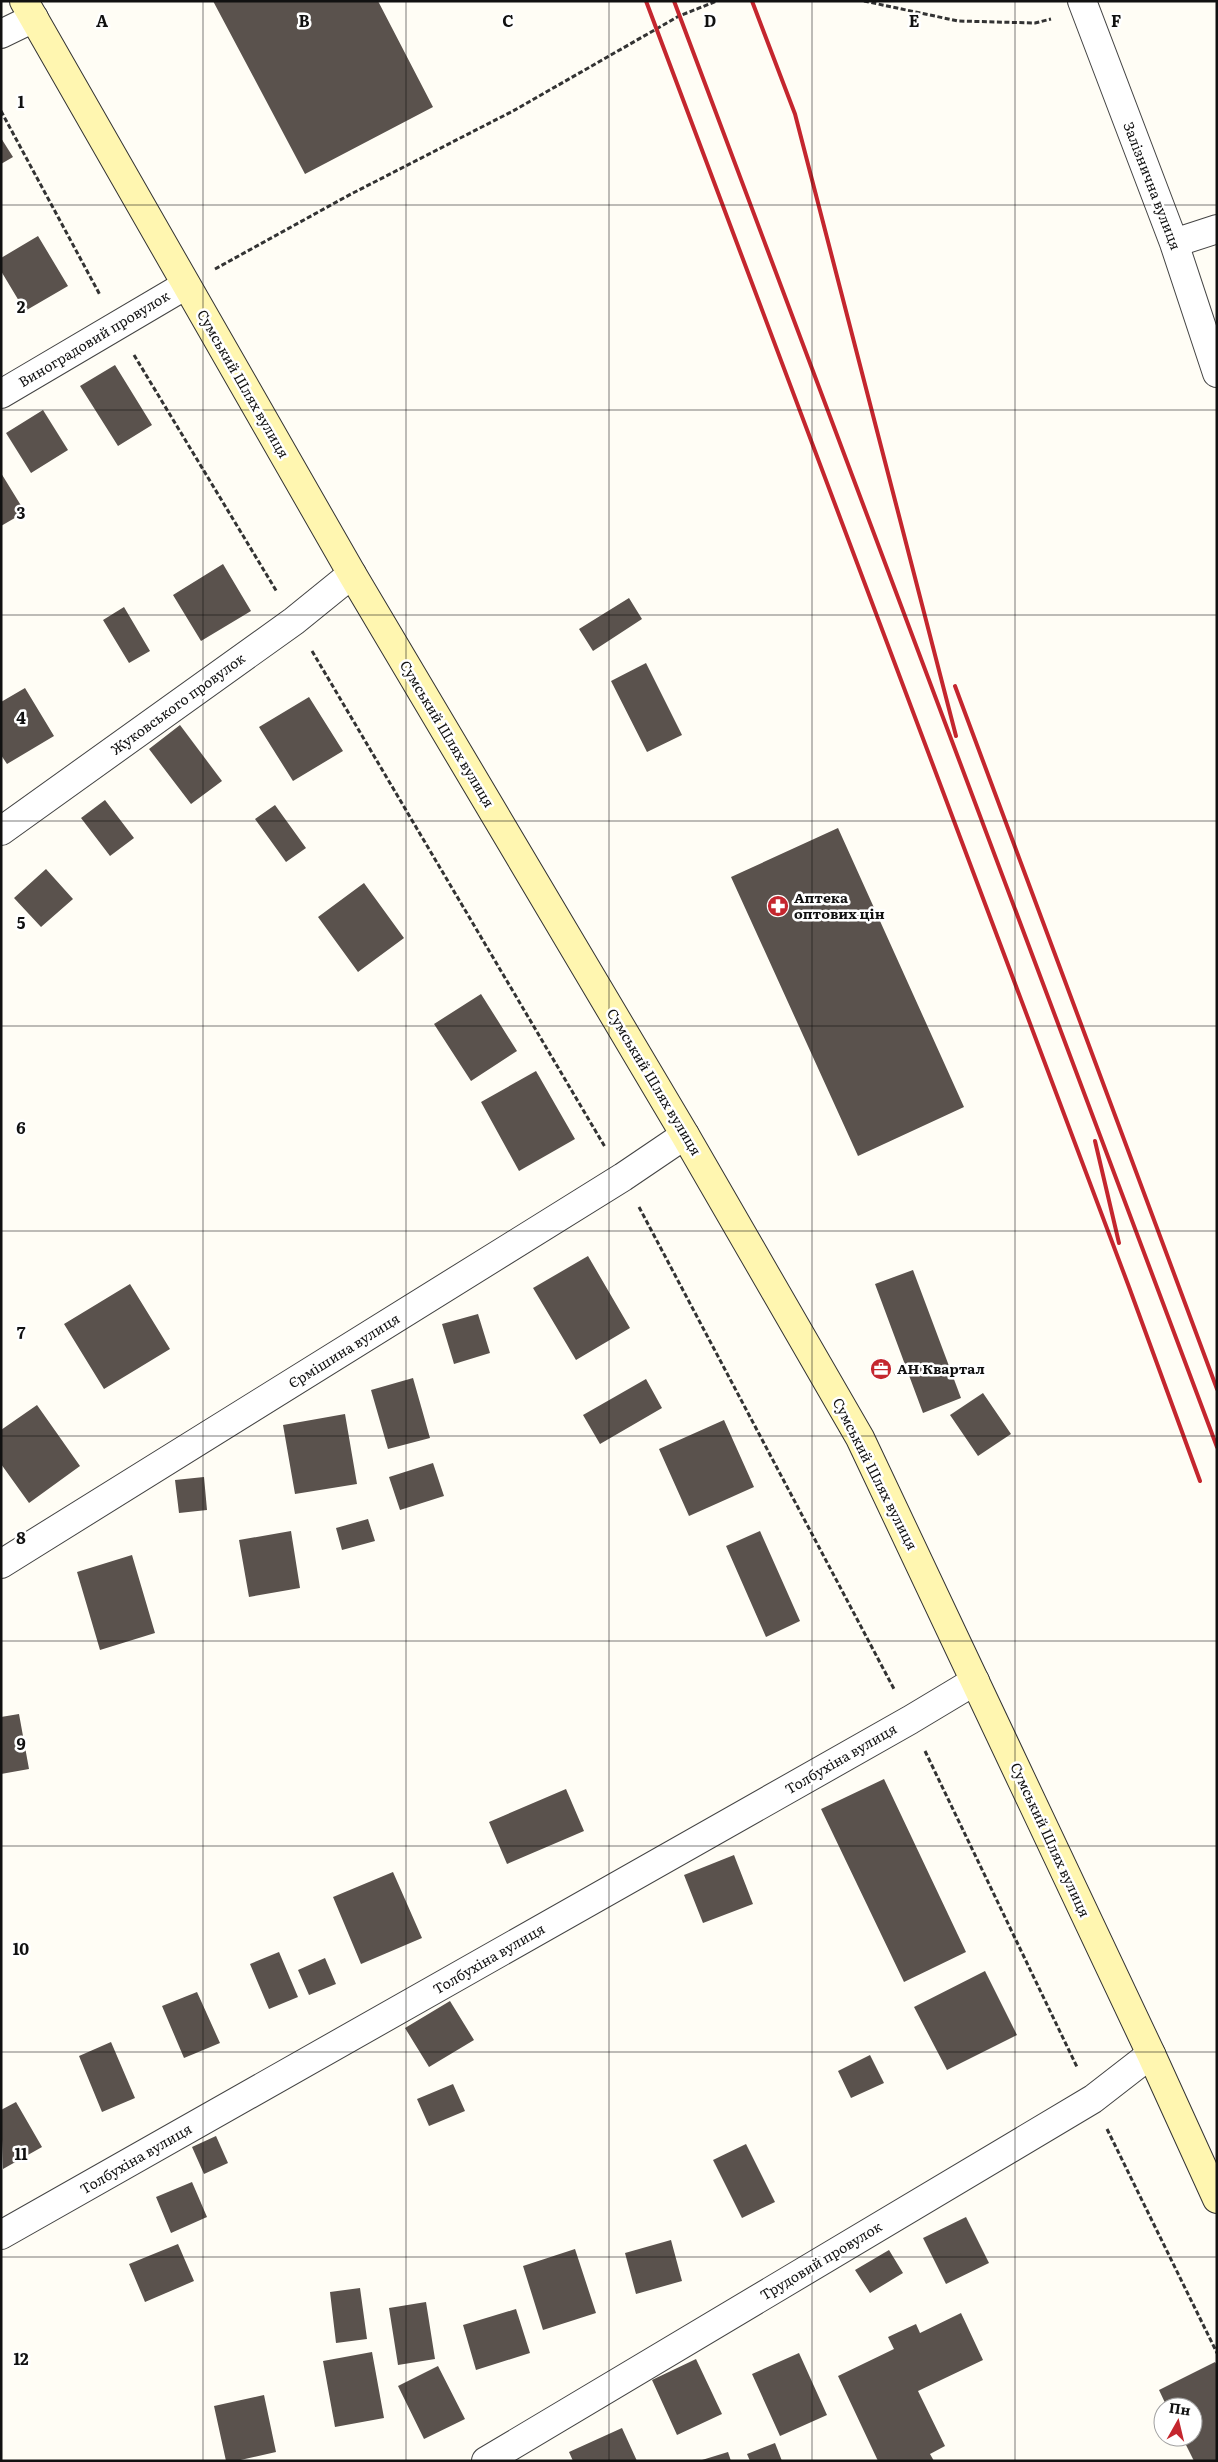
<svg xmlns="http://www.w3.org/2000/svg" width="1218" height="2462" font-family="Literata,serif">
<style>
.building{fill:#5a524d}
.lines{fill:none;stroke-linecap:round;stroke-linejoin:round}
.street-casing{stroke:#444;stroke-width:30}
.secondary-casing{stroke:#333;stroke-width:30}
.path{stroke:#333;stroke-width:3;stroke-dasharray:5 2.5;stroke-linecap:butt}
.street{stroke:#fff;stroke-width:28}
.secondary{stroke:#fff6b0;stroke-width:28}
.rail{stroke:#c4262e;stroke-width:4}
.grid{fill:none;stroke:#111;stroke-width:1;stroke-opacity:0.55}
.labels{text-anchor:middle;stroke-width:5;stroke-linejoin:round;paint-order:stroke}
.street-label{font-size:14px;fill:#111;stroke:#fff}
.poi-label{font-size:14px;font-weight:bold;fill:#111;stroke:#fff;text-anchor:start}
.grid-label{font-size:16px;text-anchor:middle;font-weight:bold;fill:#111;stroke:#fff;stroke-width:5;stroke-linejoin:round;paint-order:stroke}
</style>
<rect width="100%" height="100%" fill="#fffdf5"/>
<path class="building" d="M213 1H378L433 107 305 174Z
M1 138 13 157 1 164Z
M38 236 68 286 25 311 1 271V258Z
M115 365 152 425 118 446 80 386Z
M43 410 68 450 31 473 6 433Z
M1 473 25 512 1 526Z
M223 564 251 611 201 641 173 595Z
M629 598 642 619 593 651 579 629Z
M124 607 150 651 129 663 103 620Z
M646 663 682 735 647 752 611 681Z
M25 688 54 736 7 764 1 755V702Z
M309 697 343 751 293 781 259 727Z
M180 725 222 781 191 804 149 749Z
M105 800 134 838 110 856 81 818Z
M275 805 306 848 286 862 255 819Z
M838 828 964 1107 858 1156 731 877Z
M46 869 73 899 41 927 14 898Z
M364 883 404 938 358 972 318 917Z
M481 994 517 1051 471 1081 434 1024Z
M536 1071 575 1139 519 1171 481 1102Z
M588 1256 630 1328 576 1360 533 1288Z
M913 1270 961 1398 923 1413 875 1284Z
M130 1284 170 1349 104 1389 64 1324Z
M478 1314 490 1353 454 1364 442 1324Z
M413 1378 430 1438 388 1449 371 1390Z
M646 1379 662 1408 600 1444 583 1415Z
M983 1393 1011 1434 978 1456 950 1415Z
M37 1405 80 1466 29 1503 1 1464V1430Z
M345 1414 357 1484 295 1494 283 1425Z
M724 1420 754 1487 689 1516 659 1449Z
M433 1463 444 1496 400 1510 389 1477Z
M204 1477 207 1510 179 1513 175 1480Z
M368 1519 375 1541 342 1550 336 1528Z
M291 1531 300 1588 249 1597 239 1540Z
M760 1531 800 1621 766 1637 726 1546Z
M132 1555 155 1633 100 1650 77 1572Z
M19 1714 29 1769 1 1774V1717Z
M884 1779 966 1952 904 1982 821 1809Z
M566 1789 584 1831 507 1864 489 1822Z
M734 1855 753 1904 703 1923 684 1875Z
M393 1872 422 1938 361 1964 333 1897Z
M279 1952 298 1997 269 2009 250 1964Z
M325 1958 336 1984 309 1995 298 1970Z
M985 1971 1017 2035 947 2070 914 2007Z
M197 1992 220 2043 184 2058 162 2006Z
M450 2001 474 2040 429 2067 405 2028Z
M111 2042 135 2098 102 2112 79 2056Z
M870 2055 884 2083 851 2098 838 2071Z
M453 2084 465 2111 429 2126 417 2099Z
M16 2102 42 2147 3 2169 1 2110Z
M216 2136 228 2163 204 2174 192 2147Z
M746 2144 775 2202 742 2218 713 2160Z
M192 2182 207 2217 171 2233 156 2197Z
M966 2217 989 2263 946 2284 923 2238Z
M671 2240 682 2281 636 2294 625 2253Z
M178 2244 194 2281 145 2302 129 2264Z
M575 2249 596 2313 543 2330 523 2266Z
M889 2250 903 2273 870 2293 855 2270Z
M360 2288 367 2339 336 2343 330 2292Z
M426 2302 435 2359 398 2365 389 2308Z
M516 2309 530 2353 476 2370 463 2325Z
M961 2313 983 2360 918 2391 945 2446 930 2454 934 2461H878L838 2376 894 2349 888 2337 916 2324 920 2333Z
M372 2352 384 2418 335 2427 323 2361Z
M799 2353 827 2415 780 2436 752 2374Z
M696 2359 722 2414 677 2435 652 2380Z
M1215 2362 1217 2365V2461H1194L1182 2437H1193V2407H1167L1159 2390Z
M438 2366 465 2419 424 2439 398 2386Z
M264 2395 276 2452 236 2461H226L214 2406Z
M622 2428 637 2461H573L569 2452Z
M775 2443 782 2461H750L747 2454Z
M728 2452 731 2461H702V2460Z"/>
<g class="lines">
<g class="street-casing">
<path id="street" d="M1082 1 1174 243 1217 373
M1 34 34 18
M1174 243 1217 229
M1 394 186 285
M1 831 294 621 352 574
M1 1564 623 1177 685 1135
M1 2235 910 1720 975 1681
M486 2461 1093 2099 1151 2054"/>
</g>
<g class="secondary-casing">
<path id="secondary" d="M24 1 352 574 685 1135 860 1438 1151 2054 1217 2199"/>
</g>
<path class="path" d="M864 1 958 21 1035 23 1051 19
M1 111 100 295
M215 269 351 194 513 111 679 16 717 1
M134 355 277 592
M312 651 605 1147
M639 1207 894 1689
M925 1751 1077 2067
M1107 2129 1217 2353"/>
<use href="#street" class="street"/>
<use href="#secondary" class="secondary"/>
<path class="rail" d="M646 1 1129 1287 1200 1481
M674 1 1217 1447
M752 1 795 114 956 736
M955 686 1217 1389
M1095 1141 1119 1243"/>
</g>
<path class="grid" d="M203 1V2461M406 1V2461M609 1V2461M812 1V2461M1015 1V2461M1 205H1217M1 410H1217M1 615H1217M1 821H1217M1 1026H1217M1 1231H1217M1 1436H1217M1 1641H1217M1 1846H1217M1 2052H1217M1 2257H1217"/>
<defs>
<g id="pharmacy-disc" transform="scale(1.125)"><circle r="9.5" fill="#c4262e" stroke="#fff"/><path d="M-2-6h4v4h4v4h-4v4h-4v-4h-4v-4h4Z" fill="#fff"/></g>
<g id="office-disc" transform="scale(1.125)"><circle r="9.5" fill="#c4262e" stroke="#fff"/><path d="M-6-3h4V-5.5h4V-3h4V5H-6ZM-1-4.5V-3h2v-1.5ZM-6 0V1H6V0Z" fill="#fff"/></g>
</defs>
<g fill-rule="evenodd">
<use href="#pharmacy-disc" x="778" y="906"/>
<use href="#office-disc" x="881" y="1369"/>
</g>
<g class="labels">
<g class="street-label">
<text transform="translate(1152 186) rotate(69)" y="5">Залізнична вулиця</text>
<text transform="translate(94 339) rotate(-31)" y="5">Виноградовий провулок</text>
<text transform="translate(243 384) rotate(60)" y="5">Сумський Шлях вулиця</text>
<text transform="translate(178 704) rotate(-36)" y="5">Жуковського провулок</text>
<text transform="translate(447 734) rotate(59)" y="5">Сумський Шлях вулиця</text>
<text transform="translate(654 1082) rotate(59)" y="5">Сумський Шлях вулиця</text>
<text transform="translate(344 1351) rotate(-32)" y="5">Єрмішина вулиця</text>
<text transform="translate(875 1474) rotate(63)" y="5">Сумський Шлях вулиця</text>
<text transform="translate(841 1759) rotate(-30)" y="5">Толбухіна вулиця</text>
<text transform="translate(1050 1840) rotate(65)" y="5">Сумський Шлях вулиця</text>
<text transform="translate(489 1959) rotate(-30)" y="5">Толбухіна вулиця</text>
<text transform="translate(136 2159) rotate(-30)" y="5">Толбухіна вулиця</text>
<text transform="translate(821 2261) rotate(-31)" y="5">Трудовий провулок</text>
</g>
<g class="poi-label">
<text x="794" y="903">Аптека<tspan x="794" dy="16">оптових цін</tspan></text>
<text x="897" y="1374">АН Квартал</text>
</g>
</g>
<g class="grid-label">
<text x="102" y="27">A</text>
<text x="304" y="27">B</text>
<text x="508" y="27">C</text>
<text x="710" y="27">D</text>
<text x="914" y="27">E</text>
<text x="1116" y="27">F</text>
<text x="21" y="108">1</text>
<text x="21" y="313">2</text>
<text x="21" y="519">3</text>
<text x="21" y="724">4</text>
<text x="21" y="929">5</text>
<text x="21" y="1134">6</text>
<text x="21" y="1339">7</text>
<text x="21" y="1544">8</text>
<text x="21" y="1750">9</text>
<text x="21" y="1955">10</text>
<text x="21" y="2160">11</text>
<text x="21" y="2365">12</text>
</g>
<rect width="1218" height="2462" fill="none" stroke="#111111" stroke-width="5"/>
<g transform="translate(1178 2422) rotate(8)"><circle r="24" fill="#ffffff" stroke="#a0a0a0"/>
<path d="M0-4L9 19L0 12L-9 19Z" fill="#c4262e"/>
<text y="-8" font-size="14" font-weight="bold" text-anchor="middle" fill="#111111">Пн</text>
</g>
</svg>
